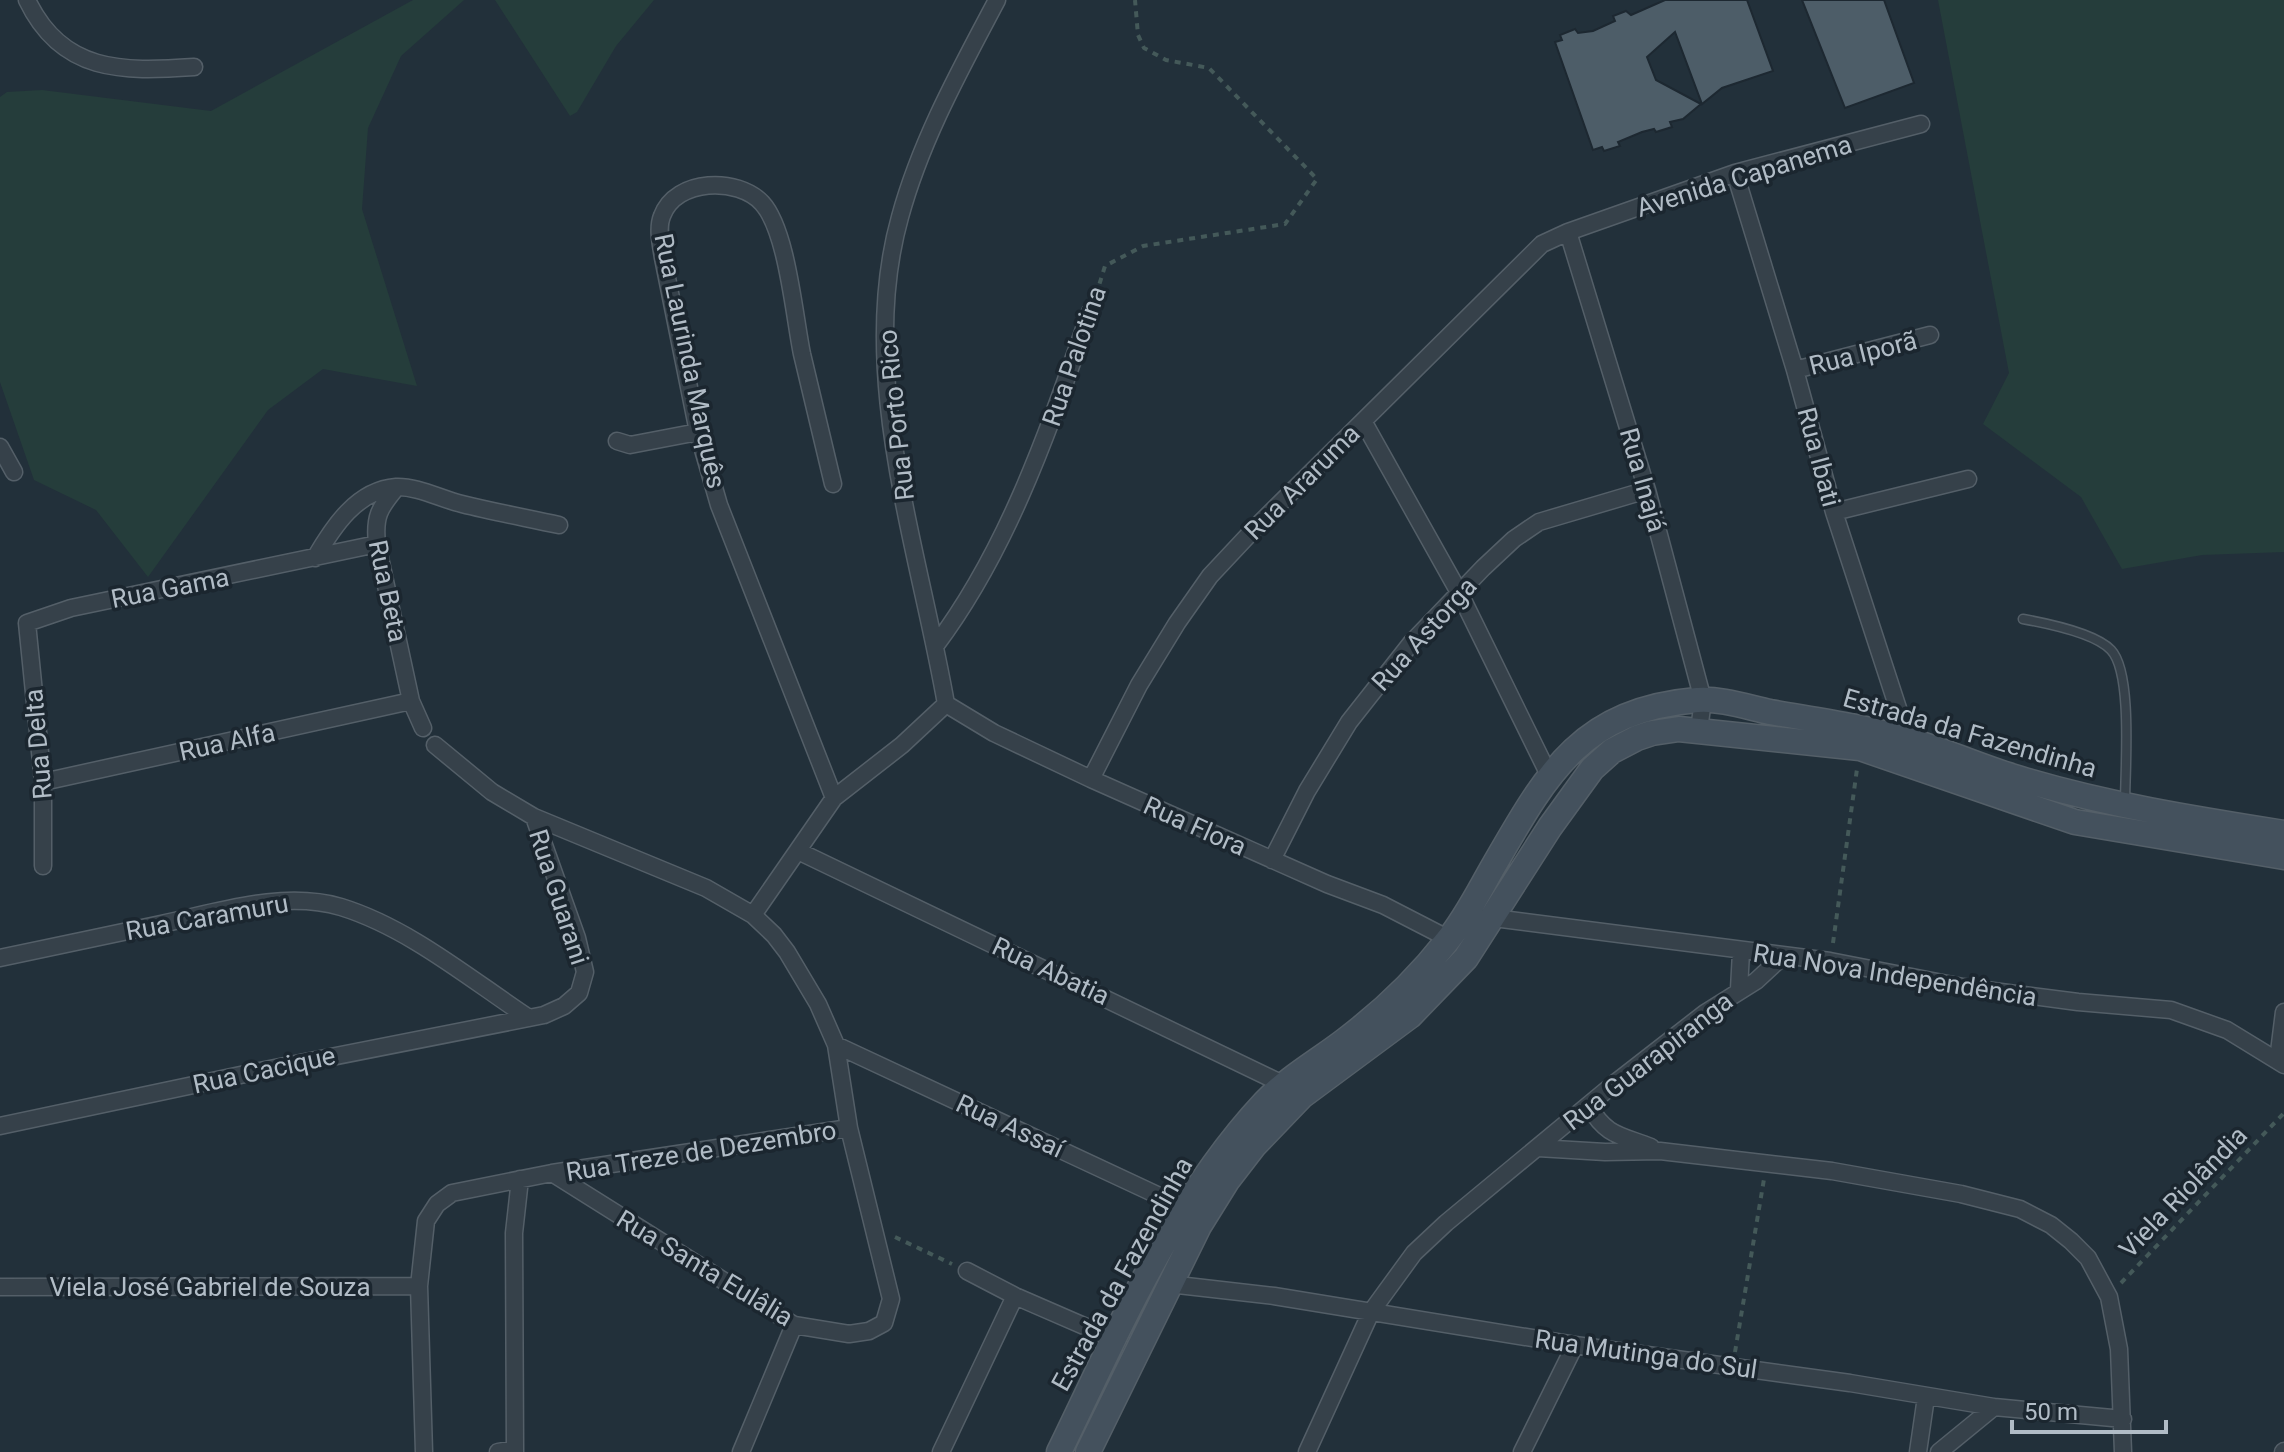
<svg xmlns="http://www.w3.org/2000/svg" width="2284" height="1452" font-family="Roboto,sans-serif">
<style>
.green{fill:#253d3b}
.building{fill:#4d5d68;stroke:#1d2831;stroke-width:2}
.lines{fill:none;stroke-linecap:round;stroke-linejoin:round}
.service-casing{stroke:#545f68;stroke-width:11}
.minor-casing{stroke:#545f68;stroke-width:19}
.secondary-casing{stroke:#545f68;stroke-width:27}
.path{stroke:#445959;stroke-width:4;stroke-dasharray:6 6;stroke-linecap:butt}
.service{stroke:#36414a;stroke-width:8}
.minor{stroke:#36414a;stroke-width:16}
.secondary{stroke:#44515d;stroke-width:24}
.labels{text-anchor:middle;stroke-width:7;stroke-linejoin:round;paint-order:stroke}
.street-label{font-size:26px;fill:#b1bcc6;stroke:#1b262f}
</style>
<rect width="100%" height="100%" fill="#22303a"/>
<path class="green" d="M413 0H464L401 56 368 128 362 209 417 386 323 369 268 410 148 577 96 510 34 480 0 382V97L7 92 42 90 211 111Z
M495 0H654L616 46 577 112 570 116Z
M1938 0H2284V552L2202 555 2122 569 2081 497 1983 424 2009 373Z"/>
<path class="building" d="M1665 0H1747L1773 71 1722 88 1702 104 1675 32 1647 57 1656 80 1701 104 1683 119 1670 122 1672 127 1656 132 1654 129 1642 132 1618 142 1620 146 1604 151 1602 147 1593 150 1555 42 1562 40 1560 35 1575 29 1578 33 1593 31 1615 21 1613 16 1626 11 1631 15Z
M1802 0H1884L1914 83 1845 108Z"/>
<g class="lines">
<g class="service-casing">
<path id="service" d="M2023 619C2045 623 2095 633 2111 650 2133 673 2125 770 2125 804"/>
</g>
<g class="minor-casing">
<path id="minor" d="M27 0C62 73 122 72 194 67
M1735 173 1795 370 1834 512 1908 739
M1568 232 1647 490 1703 700 1699 730
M1795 370 1930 335
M1363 421 1460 594 1549 775
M617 441 630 445 698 432
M0 447 14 472
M833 484C823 441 812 397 802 354 794 315 787 230 762 203 738 177 676 178 662 216 657 228 661 245 663 258L698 432 719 505 834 798
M397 487C379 508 374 517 377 544L411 701 423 728
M1834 512 1968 479
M315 558C333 527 357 490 396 487 417 486 441 499 462 504 494 512 527 518 559 525
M936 645C1010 546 1049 428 1090 312
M946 704C919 549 856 373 900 217 921 140 960 70 997 0
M946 704 994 733 1091 779 1327 884 1383 905 1449 939
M1091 779 1139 685 1177 623 1210 576 1255 528 1542 244 1568 232 1735 173 1921 124
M43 782 411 701
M798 851 1291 1088
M1272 860 1307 791 1349 722 1412 642 1483 568 1514 539 1539 522 1647 490
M43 866V782L27 623 71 608 377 544
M753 915 834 798 902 745 946 704
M1486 917 1830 961 1963 987 2078 1002 2171 1010 2227 1030 2284 1065
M0 958C54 947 107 935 161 924 218 912 283 890 341 907 409 928 470 979 529 1018
M1739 989 1741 952
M836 1045 1185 1208
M2278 1060 2284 1012
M1589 1106C1606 1136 1620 1135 1651 1147
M0 1126 250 1073 544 1015 564 1006 579 993 585 972 577 938 534 817
M1538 1148 1605 1152 1660 1151 1832 1171 1961 1194 2020 1209 2051 1225 2071 1241 2088 1258 2109 1297 2119 1349 2123 1452
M552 1173 849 1128
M967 1271 1015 1296 1114 1339
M1169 1284 1274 1296 1575 1345 1850 1383 1994 1407 2123 1419
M0 1287 419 1286
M424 1452 419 1286 426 1221 437 1204 452 1193 552 1173 794 1325 849 1334 869 1331 884 1323 891 1299 849 1128 836 1045 818 1004 787 952 774 935 753 915 706 888 534 817 492 792 435 745
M498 1452 515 1449
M515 1452 514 1233 520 1179
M741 1452 794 1325
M941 1452 1015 1296
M1307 1452 1371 1312 1414 1253 1446 1223 1615 1083 1705 1013 1756 981 1782 957
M1522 1452 1575 1345
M1918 1452 1926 1397
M1939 1452 1994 1407
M2283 1452 2284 1451"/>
</g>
<g class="secondary-casing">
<path id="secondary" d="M1059 1452C1117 1333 1173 1200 1265 1102 1290 1076 1320 1060 1348 1038 1386 1009 1418 978 1447 941 1466 918 1479 891 1494 865 1547 773 1581 710 1697 700 1720 698 1747 707 1770 712 1815 720 1861 726 1905 739 1944 750 1982 768 2021 779 2107 805 2196 819 2284 833
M1088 1452 1199 1226 1227 1181 1254 1146 1302 1096 1410 1016 1466 958 1550 827 1592 769 1612 751 1637 738 1652 733 1679 729 1860 748 2075 822 2284 857"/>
</g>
<path class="path" d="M1096 295 1105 266 1143 246 1285 224 1317 179 1209 68 1166 60 1144 48 1138 35 1135 0
M1833 943 1857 769
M895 1237 952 1264
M2121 1283 2284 1113
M1735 1352 1764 1179"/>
<use href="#service" class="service"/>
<use href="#minor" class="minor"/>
<use href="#secondary" class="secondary"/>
</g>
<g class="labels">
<g class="street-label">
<text transform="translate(1744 176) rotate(-17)" y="9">Avenida Capanema</text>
<text transform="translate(1863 353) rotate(-14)" y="9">Rua Iporã</text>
<text transform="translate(1074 356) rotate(-71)" y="9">Rua Palotina</text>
<text transform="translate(690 361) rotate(78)" y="9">Rua Laurinda Marquês</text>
<text transform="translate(896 415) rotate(-96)" y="9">Rua Porto Rico</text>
<text transform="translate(1819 457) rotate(75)" y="9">Rua Ibati</text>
<text transform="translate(1643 480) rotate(74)" y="9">Rua Inajá</text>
<text transform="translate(1302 482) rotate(-45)" y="9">Rua Araruma</text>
<text transform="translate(170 588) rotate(-11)" y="9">Rua Gama</text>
<text transform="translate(388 591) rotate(78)" y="9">Rua Beta</text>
<text transform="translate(1424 634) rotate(-48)" y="9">Rua Astorga</text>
<text transform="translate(1970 733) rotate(16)" y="9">Estrada da Fazendinha</text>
<text transform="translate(227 742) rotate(-12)" y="9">Rua Alfa</text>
<text transform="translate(38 744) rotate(-95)" y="9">Rua Delta</text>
<text transform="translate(1195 826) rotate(24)" y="9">Rua Flora</text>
<text transform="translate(559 897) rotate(72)" y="9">Rua Guarani</text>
<text transform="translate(207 917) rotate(-10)" y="9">Rua Caramuru</text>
<text transform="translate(1051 971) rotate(25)" y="9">Rua Abatia</text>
<text transform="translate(1895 975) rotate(9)" y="9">Rua Nova Independência</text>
<text transform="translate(1648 1061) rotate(-38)" y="9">Rua Guarapiranga</text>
<text transform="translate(264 1070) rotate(-12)" y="9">Rua Cacique</text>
<text transform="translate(1010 1126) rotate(25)" y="9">Rua Assaí</text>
<text transform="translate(701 1151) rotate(-9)" y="9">Rua Treze de Dezembro</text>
<text transform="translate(2183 1192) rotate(-46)" y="9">Viela Riolândia</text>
<text transform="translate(705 1268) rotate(31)" y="9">Rua Santa Eulâlia</text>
<text transform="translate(1122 1274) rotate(-61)" y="9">Estrada da Fazendinha</text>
<text x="210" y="1296">Viela José Gabriel de Souza</text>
<text transform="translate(1646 1354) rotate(8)" y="9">Rua Mutinga do Sul</text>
</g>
</g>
<path d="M2012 1420v12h154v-12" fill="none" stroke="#b1bcc6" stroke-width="4"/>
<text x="2024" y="1420" font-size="24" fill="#b1bcc6" stroke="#1b262f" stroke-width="6" paint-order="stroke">50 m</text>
</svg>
